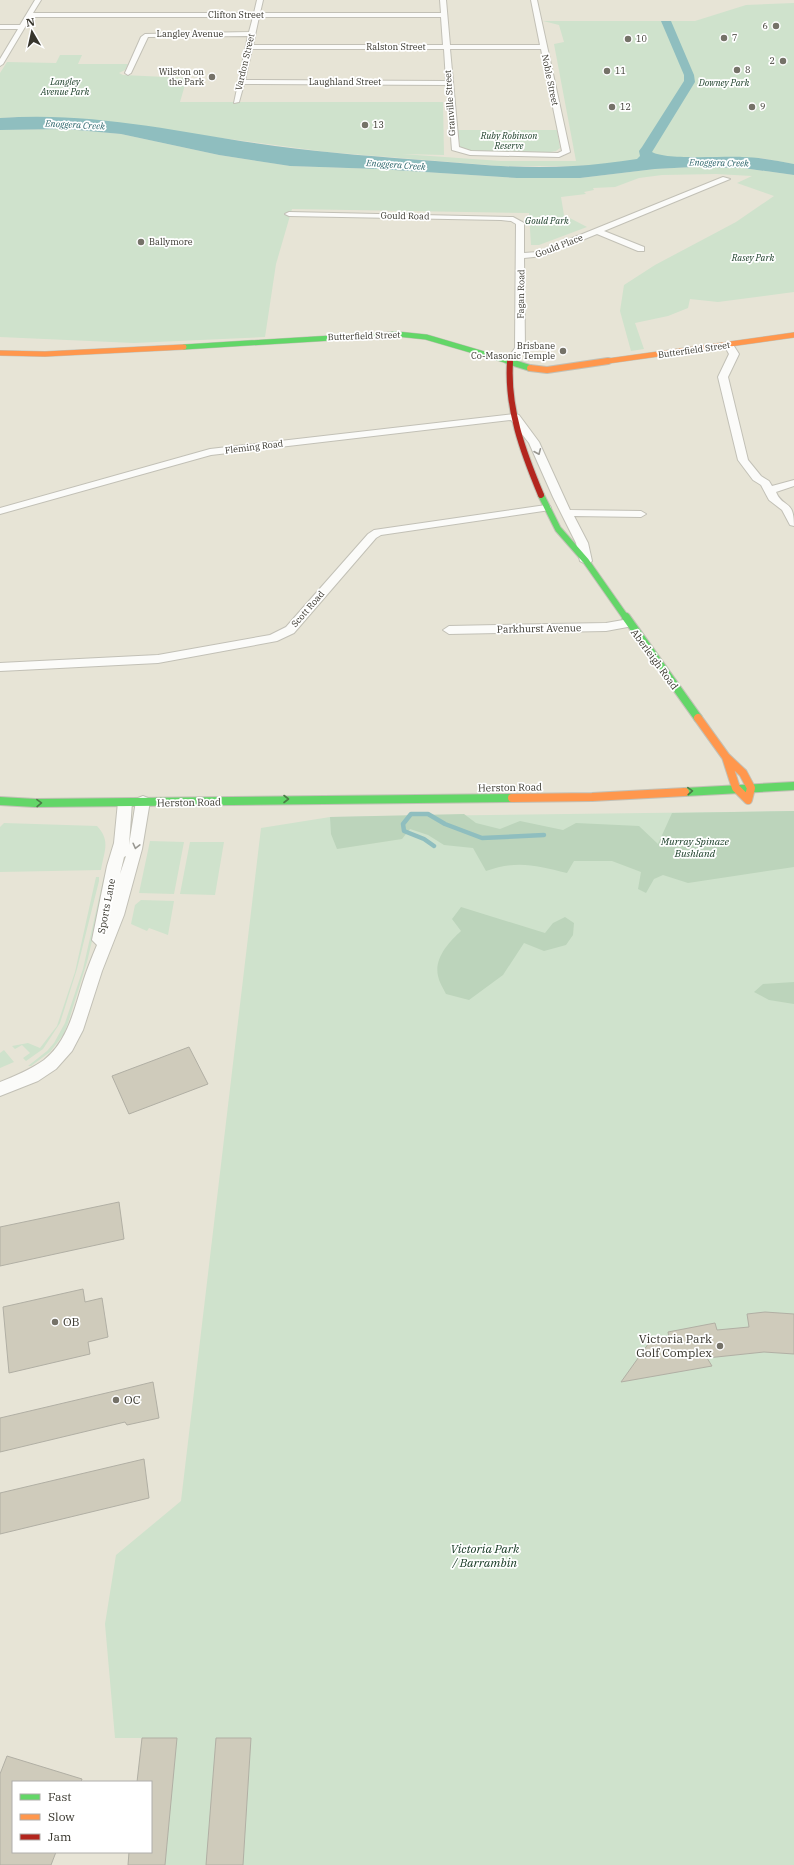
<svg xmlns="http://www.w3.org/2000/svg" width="794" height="1865" font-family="'IBM Plex Serif',serif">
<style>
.green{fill:#cfe2cc}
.forest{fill:#bcd4bb}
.water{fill:#8fbebf}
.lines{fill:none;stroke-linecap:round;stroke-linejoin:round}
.stream{stroke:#8fbebf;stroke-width:4.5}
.building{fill:#cfcbbb;stroke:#b1afa4}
.street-casing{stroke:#c2c0b6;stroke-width:2}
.fast-far2-casing{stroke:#c2c0b6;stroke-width:6}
.fast-far1-casing{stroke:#c2c0b6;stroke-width:8}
.fast-casing{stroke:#c2c0b6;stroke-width:10}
.slow-far2-casing{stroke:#c2c0b6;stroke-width:6}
.slow-far1-casing{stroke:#c2c0b6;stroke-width:8}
.slow-casing{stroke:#c2c0b6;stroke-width:10}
.jam-casing{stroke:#c2c0b6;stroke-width:8}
.street{fill:#fbfbf9;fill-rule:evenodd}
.fast-far2{stroke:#63d668;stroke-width:5}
.fast-far1{stroke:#63d668;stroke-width:6}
.fast{stroke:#63d668;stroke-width:8}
.slow-far2{stroke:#ff974d;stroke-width:5}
.slow-far1{stroke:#ff974d;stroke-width:6}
.slow{stroke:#ff974d;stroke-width:8}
.jam{stroke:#b3261e;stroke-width:6}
.oneway{stroke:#999892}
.oneway2{stroke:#4b7d47}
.poi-dot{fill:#757268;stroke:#fff;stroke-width:1.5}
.labels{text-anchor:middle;stroke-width:3.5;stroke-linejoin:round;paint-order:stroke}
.far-street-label{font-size:9px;fill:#37352c;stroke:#fff}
.far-poi-label{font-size:9px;fill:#37352c;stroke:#fff;text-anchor:start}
.far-park-label{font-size:9px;font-style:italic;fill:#10351e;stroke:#fff}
.far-water-label{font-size:9px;font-style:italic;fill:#276167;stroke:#fff}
.street-label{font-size:10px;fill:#37352c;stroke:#fff}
.park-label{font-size:10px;font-style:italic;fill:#10351e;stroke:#fff}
.near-poi-label{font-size:12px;fill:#37352c;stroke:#fff;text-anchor:start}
.near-park-label{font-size:12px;font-style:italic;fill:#10351e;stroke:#fff}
</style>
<rect width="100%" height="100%" fill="#e7e4d6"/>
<path class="green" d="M794 3V164L761 158 573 166H500L327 152 214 137 19 117 0 118V73L7 62 56 63 60 55H82L78 64H128L125 70 119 73 123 75 187 78 180 102H443L444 155 402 154 501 161H576L554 44 564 42 559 25 543 21H695L746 5Z
M66 129 121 134 219 155 290 166 378 169 517 178H580L655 169 693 167 743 168 794 175V292L718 302 690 299 688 308 668 316 635 323 644 349 631 351 620 311 624 285 655 265 736 222 774 196 737 183 752 176 716 174 662 175 639 178 615 187 593 188 594 190 584 192 586 194 561 197 564 215 587 227 539 245H531L529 213 292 209 276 264 265 337 134 343 0 337V130Z
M458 130H557L560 148 556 151 545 153 471 151 460 147Z
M794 811V1865H128L129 1852H151V1782H137L142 1738H115L105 1624 116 1555 181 1501 261 828 330 817Z
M4 823 97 826C111 841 104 851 101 870L0 872V827Z
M150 841 184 842 174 894 139 893Z
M190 842H224L215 895 180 894Z
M104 876 107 878 87 962 68 1023 64 1034 50 1052 31 1066H28L47 1051 54 1043 65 1023 83 969Z
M96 877H99V881L77 969 60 1023 43 1049 26 1061 23 1058 30 1053 22 1045 15 1049 12 1046 28 1043 40 1048 57 1026 75 972Z
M141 900 174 901 168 935 149 928 147 931 131 924 135 905Z
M4 1050 14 1062 0 1068V1053Z"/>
<path class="forest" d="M794 811V867L688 883 663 875 654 879 646 893 638 889 641 872 612 861H574L567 873C536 865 516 860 486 871L473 848 444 845 428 835 410 829 402 839 337 849 331 834 330 817 464 814 476 823 500 829 520 821 563 830 576 823 639 826 658 844 672 813Z
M461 907 545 933 553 923 565 917 574 923 573 935 566 945 544 951 524 943 503 975 469 1000 446 994C443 988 439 982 438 976 434 958 449 942 461 931L452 919Z
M794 982V1004L769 1000 754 992 763 984Z"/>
<path class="water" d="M661 21H671L694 75 695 82 652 152C665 160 722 156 742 157 759 157 777 161 794 164V175L743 168 693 167 655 169 580 178H517L378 169 290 166 219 155 121 134 66 129 0 130V118C94 111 183 133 275 146 328 153 381 157 435 161 481 165 527 169 573 166 594 165 616 162 637 159L640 156 639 151 642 147 684 81V75Z"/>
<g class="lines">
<path class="stream" d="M434 846 424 839 404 831 403 824 411 814H428L445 824 482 838 544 835"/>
</g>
<path class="building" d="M189 1047 208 1084 129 1114 112 1076Z
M119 1202 124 1239 0 1266V1227Z
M83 1289 85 1302 102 1298 108 1337 88 1342 90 1354 9 1373 3 1307Z
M765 1312 794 1314V1354L764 1352 707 1358 712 1366 621 1382 651 1340 669 1338 668 1332 715 1323 717 1330 749 1327 747 1314Z
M153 1382 159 1418 127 1425 125 1422 0 1452V1418Z
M144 1459 149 1498 0 1534V1493Z
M142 1738H177L165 1865H128L129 1852H151V1782H137Z
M216 1738H251L243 1865H206Z
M7 1756 82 1779 81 1782H13V1852H56L51 1865H0V1774Z"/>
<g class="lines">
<g class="street-casing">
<path id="street" d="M35 0H41L33 13H254L257 0H263L260 13H441L440 0H446L450 45H540L531 0H537L570 152 559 157 470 155 452 150 447 85 244 84 239 102 234 103 248 36 148 37 131 73 128 75 125 73 141 37 145 34 249 32 253 17H31L3 64 0 66V59L18 29H0V25H20ZM259 17H441L443 45H253ZM252 49H444L446 81 245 80ZM450 49H541L562 151 558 153 471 151 459 147Z
M723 177 730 179 604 231 644 247V251H638L597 234 543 256 524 258 525 348 513 364 510 365 505 362 515 348 516 224 511 221 501 220 289 216 285 214 289 212 513 217 524 223V253L538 252Z
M729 342 732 343 739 354 728 377 748 460 761 476 769 481 772 486 794 480V486L776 492C783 509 794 498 794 526L790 525 782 510 769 500 761 485 753 480 738 460 718 377 729 354 724 345Z
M515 414 519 415 539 442 570 510 641 511 646 514 641 517 574 516 588 543 592 561 590 563 586 564 580 561 576 543 553 497 529 443 511 420 211 455 0 514V508L210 449Z
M546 505 550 506 551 508 550 510 381 535 376 538 294 633 277 641 158 663 0 671V663L158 655 270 635 286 627 368 534 374 530Z
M629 619 635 623 633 626 606 631 449 634 443 630 449 626 606 623Z
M143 796 148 798 150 801 142 849 124 915 102 971 83 1030 72 1051 56 1069 38 1081 0 1096V1082C15 1076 30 1070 44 1060 68 1041 74 1010 83 982 87 969 92 957 97 945L92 940 107 866 114 843 118 802 120 799H130L132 802 129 845 136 801 138 798ZM126 856 120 874 124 857Z"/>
</g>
<g class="fast-far2-casing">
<path id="fast-far2" d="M184 347 397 334 426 337 511 362"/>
</g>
<g class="fast-far1-casing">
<path id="fast-far1" d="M508 361 530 368
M541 495 558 529 586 561 626 618"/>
</g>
<g class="fast-casing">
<path id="fast" d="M626 617 698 718
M685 792 794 786
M0 801 35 803 512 798"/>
</g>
<g class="slow-far2-casing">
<path id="slow-far2" d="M0 353 45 354 184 347
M601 362 794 335"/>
</g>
<g class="slow-far1-casing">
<path id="slow-far1" d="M530 368 547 370 608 361"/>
</g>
<g class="slow-casing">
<path id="slow" d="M698 718 726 757
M726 757 743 773 751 788 748 800 736 788Z
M512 798 592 797 685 792"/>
</g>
<g class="jam-casing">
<path id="jam" d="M510 362C507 409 523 452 541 495"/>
</g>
<use href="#street" class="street"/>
<use href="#fast-far2" class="fast-far2"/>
<use href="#fast-far1" class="fast-far1"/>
<use href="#fast" class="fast"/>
<use href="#slow-far2" class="slow-far2"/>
<use href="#slow-far1" class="slow-far1"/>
<use href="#slow" class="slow"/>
<use href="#jam" class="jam"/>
</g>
<defs><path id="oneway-chevron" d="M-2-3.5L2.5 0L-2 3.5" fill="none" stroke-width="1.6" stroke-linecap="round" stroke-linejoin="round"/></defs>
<g class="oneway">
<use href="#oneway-chevron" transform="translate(538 452) rotate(67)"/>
<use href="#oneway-chevron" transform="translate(136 846) rotate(104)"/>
</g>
<g class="oneway2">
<use href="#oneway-chevron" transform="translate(690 791) rotate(-3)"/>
<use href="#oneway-chevron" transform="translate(286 799)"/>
<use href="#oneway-chevron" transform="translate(39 803) rotate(-1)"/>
</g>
<g class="poi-dot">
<circle cx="776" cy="26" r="4"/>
<circle cx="724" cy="38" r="4"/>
<circle cx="628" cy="39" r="4"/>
<circle cx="783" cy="61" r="4"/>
<circle cx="737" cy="70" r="4"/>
<circle cx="607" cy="71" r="4"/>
<circle cx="212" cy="77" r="4"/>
<circle cx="612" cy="107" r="4"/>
<circle cx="752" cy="107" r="4"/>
<circle cx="365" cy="125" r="4"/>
<circle cx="141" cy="242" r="4"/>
<circle cx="563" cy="351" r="4"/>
<circle cx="55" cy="1322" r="4"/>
<circle cx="720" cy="1346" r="4"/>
<circle cx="116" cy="1400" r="4"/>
</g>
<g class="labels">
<g class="far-street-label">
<text x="236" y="18">Clifton Street</text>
<text x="190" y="37">Langley Avenue</text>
<text x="396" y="50">Ralston Street</text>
<text transform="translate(245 62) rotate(-77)" y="3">Vardon Street</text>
<text transform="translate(550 80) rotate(78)" y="3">Noble Street</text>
<text x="345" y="85">Laughland Street</text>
<text transform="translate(450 103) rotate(-94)" y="3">Granville Street</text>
<text transform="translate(405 216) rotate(1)" y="3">Gould Road</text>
<text transform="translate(559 246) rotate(-21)" y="3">Gould Place</text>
<text transform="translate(521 294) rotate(-89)" y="3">Fagan Road</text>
<text transform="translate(364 336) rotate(-2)" y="3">Butterfield Street</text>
<text transform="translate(694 350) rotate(-8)" y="3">Butterfield Street</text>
<text transform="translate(254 447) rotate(-7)" y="3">Fleming Road</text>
<text transform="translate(308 609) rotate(-49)" y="3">Scott Road</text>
</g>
<g class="far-poi-label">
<text x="768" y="29" text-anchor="end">6</text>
<text x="732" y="41">7</text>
<text x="636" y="42">10</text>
<text x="775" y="64" text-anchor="end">2</text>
<text x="745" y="73">8</text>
<text x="615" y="74">11</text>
<text x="204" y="75" text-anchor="end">Wilston on<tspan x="204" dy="10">the Park</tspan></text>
<text x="620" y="110">12</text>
<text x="760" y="110">9</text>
<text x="373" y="128">13</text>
<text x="149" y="245">Ballymore</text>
<text x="555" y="349" text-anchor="end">Brisbane<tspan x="555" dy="10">Co-Masonic Temple</tspan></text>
</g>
<g class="far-park-label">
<text x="65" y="85">Langley<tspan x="65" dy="10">Avenue Park</tspan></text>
<text x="724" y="86">Downey Park</text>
<text x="509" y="139">Ruby Robinson<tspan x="509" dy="10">Reserve</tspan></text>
<text x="547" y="224">Gould Park</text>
<text x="753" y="261">Rasey Park</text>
</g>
<g class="far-water-label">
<text transform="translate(75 125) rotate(3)" y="3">Enoggera Creek</text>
<text transform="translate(719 163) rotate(1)" y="3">Enoggera Creek</text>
<text transform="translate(396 165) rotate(4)" y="3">Enoggera Creek</text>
</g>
<g class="street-label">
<text transform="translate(539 628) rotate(-1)" y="4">Parkhurst Avenue</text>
<text transform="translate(655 659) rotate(54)" y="4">Aberleigh Road</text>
<text transform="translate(510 787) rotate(-1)" y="4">Herston Road</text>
<text transform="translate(189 802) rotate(-1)" y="4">Herston Road</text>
<text transform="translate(106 906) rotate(-79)" y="4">Sports Lane</text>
</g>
<g class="park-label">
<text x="695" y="845">Murray Spinaze<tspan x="695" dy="12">Bushland</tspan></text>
</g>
<g class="near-poi-label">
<text x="63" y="1326">OB</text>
<text x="712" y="1343" text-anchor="end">Victoria Park<tspan x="712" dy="14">Golf Complex</tspan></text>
<text x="124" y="1404">OC</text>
</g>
<g class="near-park-label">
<text x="485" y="1553">Victoria Park<tspan x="485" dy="14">/ Barrambin</tspan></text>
</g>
</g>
<rect x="12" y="1781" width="140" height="72" fill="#ffffff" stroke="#afaeab"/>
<rect x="20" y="1794" width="20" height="6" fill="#63d668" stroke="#afaeab"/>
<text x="48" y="1801" font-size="12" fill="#37352c">Fast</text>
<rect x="20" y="1814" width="20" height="6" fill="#ff974d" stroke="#afaeab"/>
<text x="48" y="1821" font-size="12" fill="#37352c">Slow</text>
<rect x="20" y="1834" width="20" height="6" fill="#b3261e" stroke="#afaeab"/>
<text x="48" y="1841" font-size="12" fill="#37352c">Jam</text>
<g transform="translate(32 32) rotate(351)" stroke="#ffffff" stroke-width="3" paint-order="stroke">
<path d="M0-3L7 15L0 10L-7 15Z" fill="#37352c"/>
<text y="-6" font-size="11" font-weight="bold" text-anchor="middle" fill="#37352c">N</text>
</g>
</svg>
